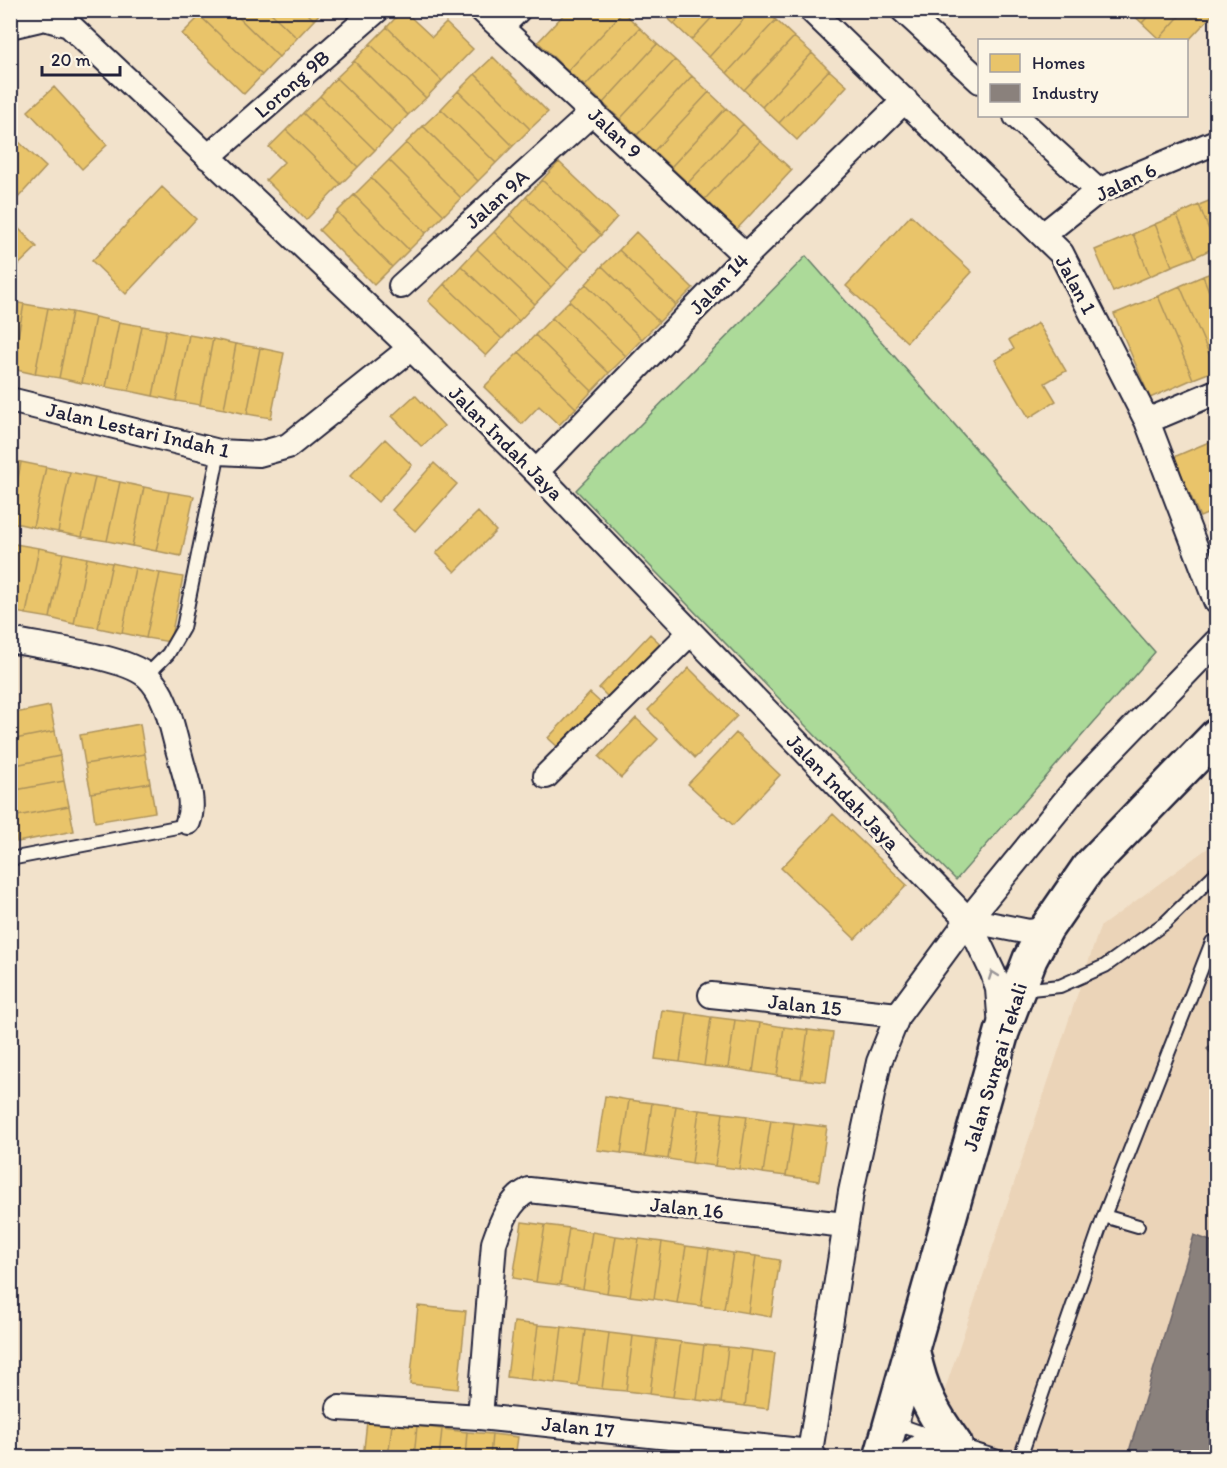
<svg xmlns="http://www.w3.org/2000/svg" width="1227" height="1468" font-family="Itim,sans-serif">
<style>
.built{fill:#ebd4b8}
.green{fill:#acda99;stroke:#677e6a;stroke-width:1.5}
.homes{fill:#e9c46a;stroke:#ad935c;stroke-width:1.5}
.industry{fill:#8a817c;stroke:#6b6468;stroke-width:1.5}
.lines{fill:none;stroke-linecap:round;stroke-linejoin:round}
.lane-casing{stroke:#22223b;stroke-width:16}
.street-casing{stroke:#22223b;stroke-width:28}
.secondary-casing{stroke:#22223b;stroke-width:38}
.lane{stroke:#fcf5e5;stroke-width:12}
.street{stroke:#fcf5e5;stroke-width:24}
.secondary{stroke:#fcf5e5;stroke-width:33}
.oneway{stroke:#9a9698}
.labels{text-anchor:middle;stroke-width:6;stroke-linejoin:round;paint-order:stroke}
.street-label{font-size:21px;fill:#22223b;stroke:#fcf5e5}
</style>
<rect width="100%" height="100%" fill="#f2e2cb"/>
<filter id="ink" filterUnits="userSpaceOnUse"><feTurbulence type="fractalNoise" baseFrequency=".0167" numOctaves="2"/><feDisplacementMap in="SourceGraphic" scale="12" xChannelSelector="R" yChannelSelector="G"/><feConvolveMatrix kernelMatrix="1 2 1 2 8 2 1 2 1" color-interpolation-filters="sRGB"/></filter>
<g filter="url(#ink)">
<path class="built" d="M1216 842V1457L922 1458 1100 927Z"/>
<path class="green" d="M806 256 1155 652 956 880 576 490Z"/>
<path class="homes" d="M205 10H231L279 57 262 75 200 16Z
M231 10H268L297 38 279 57Z
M268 10H304L314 20 297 38Z
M304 10H323L314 20Z
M403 10 432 37 446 23 473 49 442 81 387 27Z
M568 10 623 12 568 71 538 42Z
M659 10H686L674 24Z
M686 10H719L691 40 674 24Z
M719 10H752L709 57 691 40Z
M752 10H766L776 20 727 73 709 57Z
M1128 10H1154L1142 23Z
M1154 10H1185L1159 39 1142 23Z
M1185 10 1216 11 1186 43V40H1161L1159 39Z
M623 12 640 28 585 86 568 71Z
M200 16 262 75 244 94 182 34Z
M776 20 794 37 744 90 727 73Z
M387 27 442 81 426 98 370 44Z
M640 28 657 44 603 103 585 86Z
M794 37 812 53 762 107 744 90Z
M370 44 426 98 408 115 354 61Z
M657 44 675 60 620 119 603 103Z
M812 53 829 70 779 123 762 107Z
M493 57 548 112 530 129 475 74Z
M675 60 692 76 637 135 620 119Z
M354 61 408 115 392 132 336 78Z
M829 70 847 86 797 140 779 123Z
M475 74 530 129 513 146 458 91Z
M692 76 709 92 654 151 637 135Z
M336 78 392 132 375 150 320 96Z
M54 87 107 145 82 169 28 111Z
M458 91 513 146 496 163 441 109Z
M709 92 726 108 671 167 654 151Z
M320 96 375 150 358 167 303 113Z
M726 108 743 124 688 183 671 167Z
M441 109 496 163 478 181 423 126Z
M303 113 358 167 341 184 286 130Z
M743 124 760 141 705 199 688 183Z
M423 126 478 181 461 198 406 143Z
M286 130 341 184 306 220 266 180 284 162 269 147Z
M760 141 792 170 737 229 705 199Z
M19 142 46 167 16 200 10 194V151Z
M406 143 461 198 444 215 389 160Z
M389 160 444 215 426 233 371 178Z
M559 162 617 217 601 235 542 180Z
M371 178 426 233 409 250 354 195Z
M542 180 601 235 584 252 526 197Z
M162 187 196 219 126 294 92 261Z
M354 195 409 250 392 267 337 212Z
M526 197 584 252 568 269 510 215Z
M1216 198V247L1199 205Z
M1199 205 1216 247 1195 257 1177 215Z
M337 212 392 267 374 285 319 230Z
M510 215 568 269 551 287 494 232Z
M911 215 972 272 907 342 846 286Z
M1177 215 1195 257 1172 266 1155 224Z
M10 220 37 247 10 273Z
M1155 224 1172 266 1150 276 1133 234Z
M494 232 551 287 535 304 477 249Z
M636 232 693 288 676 305 619 250Z
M1133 234 1150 276 1113 292 1095 250Z
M477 249 535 304 519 321 461 266Z
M619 250 676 305 659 322 602 266Z
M461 266 519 321 502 339 444 284Z
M602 266 659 322 642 339 586 284Z
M1216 271V309L1203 276Z
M1203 276 1216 309V370L1180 286Z
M444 284 502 339 486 356 428 301Z
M586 284 642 339 626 356 569 301Z
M1180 286 1216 370 1193 379 1158 296Z
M1158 296 1193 379 1150 398 1114 314Z
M10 301 24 304 12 369H10Z
M569 301 626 356 609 373 552 318Z
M24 304 48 308 35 374 12 369Z
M48 308 72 312 59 378 35 374Z
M72 312 95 317 82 383 59 378Z
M95 317 119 322 106 387 82 383Z
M552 318 609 373 592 391 535 335Z
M119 322 142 326 129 391 106 387Z
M1038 323 1066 371 1045 383 1056 401 1029 418 995 360 1014 349 1009 340Z
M142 326 166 330 153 396 129 391Z
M166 330 189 335 176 401 153 396Z
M189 335 213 339 200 405 176 401Z
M535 335 592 391 576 408 519 352Z
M213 339 236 344 224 409 200 405Z
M236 344 260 348 247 414 224 409Z
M260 348 284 353 271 418 247 414Z
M519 352 576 408 559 425 539 406 522 424 484 387Z
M415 395 444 426 422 447 392 416Z
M385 439 412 465 378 502 350 476Z
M1216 439V510L1200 517 1174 457Z
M10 460 21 462 10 513Z
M21 462 46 467 33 527 10 522Z
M434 463 457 484 415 531 392 510Z
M46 467 70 472 58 532 33 527Z
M70 472 95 477 82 537 58 532Z
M95 477 120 482 107 541 82 537Z
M120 482 144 487 132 546 107 541Z
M144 487 169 492 156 551 132 546Z
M169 492 194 496 181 556 156 551Z
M478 512 496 531 455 572 436 553Z
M1216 524V549L1207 527Z
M15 544 39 548 26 614 10 611V566Z
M39 548 63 553 50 618 26 614Z
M63 553 87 558 74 624 50 618Z
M87 558 112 563 98 628 74 624Z
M112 563 135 568 122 633 98 628Z
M135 568 160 573 146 638 122 633Z
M160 573 183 577 170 642 146 638Z
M650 634 673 656 621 710 599 688Z
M689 668 737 716 695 758 648 710Z
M590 693 614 715 572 760 548 738Z
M50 706 55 731 10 740V714Z
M636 718 658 739 621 778 599 757Z
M140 724 145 754 85 764 80 735Z
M55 731 60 756 10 766V740Z
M736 733 780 775 733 825 688 784Z
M145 754 150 783 91 793 85 764Z
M60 756 64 781 10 791V766Z
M64 781 69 806 12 817 10 791Z
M150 783 155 812 95 822 91 793Z
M69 806 74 831 17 842 12 817Z
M833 814 907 885 855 939 781 868Z
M662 1010 687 1013 680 1062 655 1059Z
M687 1013 711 1017 704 1066 680 1062Z
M711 1017 735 1020 728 1068 704 1066Z
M735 1020 760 1023 753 1072 728 1068Z
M760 1023 784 1027 777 1076 753 1072Z
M784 1027 808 1030 801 1079 777 1076Z
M808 1030 833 1033 826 1082 801 1079Z
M605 1096 629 1100 621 1153 597 1150Z
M629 1100 652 1103 645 1156 621 1153Z
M652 1103 676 1106 668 1159 645 1156Z
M676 1106 699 1110 692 1163 668 1159Z
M699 1110 723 1113 715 1166 692 1163Z
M723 1113 747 1116 739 1169 715 1166Z
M747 1116 771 1120 763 1173 739 1169Z
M771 1120 794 1123 786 1176 763 1173Z
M794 1123 827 1127 819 1181 786 1176Z
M522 1222 545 1225 536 1282 513 1278Z
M545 1225 569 1228 560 1285 536 1282Z
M569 1228 592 1232 583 1289 560 1285Z
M592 1232 616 1236 607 1293 583 1289Z
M616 1236 639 1239 630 1296 607 1293Z
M639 1239 662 1242 654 1299 630 1296Z
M662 1242 686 1246 677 1303 654 1299Z
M686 1246 709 1249 701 1306 677 1303Z
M709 1249 733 1253 724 1309 701 1306Z
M733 1253 756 1256 748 1313 724 1309Z
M756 1256 780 1260 771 1317 748 1313Z
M418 1306 466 1311 458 1389 410 1384Z
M514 1322 538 1325 531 1380 507 1377Z
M538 1325 562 1327 555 1383 531 1380Z
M562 1327 585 1330 578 1386 555 1383Z
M585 1330 609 1333 602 1389 578 1386Z
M609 1333 633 1336 626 1391 602 1389Z
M633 1336 657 1339 650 1394 626 1391Z
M657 1339 681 1342 673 1397 650 1394Z
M681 1342 704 1345 697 1400 673 1397Z
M704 1345 728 1347 721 1403 697 1400Z
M728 1347 752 1350 745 1406 721 1403Z
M752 1350 775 1353 768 1409 745 1406Z
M367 1421 392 1424 388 1458H363Z
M392 1424 417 1426 414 1458H388Z
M417 1426 442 1429 439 1458H414Z
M442 1429 467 1432 465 1458H439Z
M467 1432 492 1434 490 1458H465Z
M492 1434 518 1437 515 1458H490Z"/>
<path class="industry" d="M1216 1040V1058L1207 1049Z
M1194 1235 1216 1243V1458H1127Z"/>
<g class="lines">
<g class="lane-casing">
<path id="lane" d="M146 676 168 654 183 628 219 452
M10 859 177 827 188 822
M1021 990 1060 986 1105 966 1165 923 1216 873
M1104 1216 1138 1226
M894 1423 934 1437
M956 1444 1001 1458
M1020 1458 1104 1216 1212 942"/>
</g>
<g class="street-casing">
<path id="street" d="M482 10 746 256
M811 10 1061 253 1147 421 1216 601
M903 10 980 81
M10 26 44 18 69 25 411 348 536 472 968 920
M501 27 518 10
M1016 116 1098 191
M208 157 377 10
M1043 235 1098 191 1216 142
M401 286 593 112
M10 400 219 452 259 454 288 446 411 348
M1147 421 1216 392
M536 472 746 256 905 100
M10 640C43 647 124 656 147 676 168 695 172 730 180 756 185 777 196 801 188 822
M546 776 690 633
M711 995 898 1015
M1001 1027 998 989 993 973 968 920 1029 932 1046 929
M339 1408 480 1417 810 1452 815 1458
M480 1417 494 1243C501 1223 509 1200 529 1190L845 1225
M810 1452 851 1192 879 1062 898 1015 968 920 1079 784 1216 642"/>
</g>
<g class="secondary-casing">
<path id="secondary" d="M913 1353C921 1391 932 1413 955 1444
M881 1458 1002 1032 1030 959 1046 929 1088 868 1216 736
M911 1458 938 1439"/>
</g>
<use href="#lane" class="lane"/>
<use href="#street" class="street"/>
<use href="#secondary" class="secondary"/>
</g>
<defs><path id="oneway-chevron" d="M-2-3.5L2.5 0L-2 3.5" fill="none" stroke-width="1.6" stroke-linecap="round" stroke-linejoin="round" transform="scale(1.5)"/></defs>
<use class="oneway" href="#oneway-chevron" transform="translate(993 975) rotate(-110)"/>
</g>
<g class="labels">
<g class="street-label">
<text transform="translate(292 84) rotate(-41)" y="7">Lorong 9B</text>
<text transform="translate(615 133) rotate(43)" y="7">Jalan 9</text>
<text transform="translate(1126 182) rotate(-25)" y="7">Jalan 6</text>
<text transform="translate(497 199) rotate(-42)" y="7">Jalan 9A</text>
<text transform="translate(719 284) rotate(-46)" y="7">Jalan 14</text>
<text transform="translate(1076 285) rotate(62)" y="7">Jalan 1</text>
<text transform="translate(138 430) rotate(13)" y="7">Jalan Lestari Indah 1</text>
<text transform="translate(506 443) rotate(45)" y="7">Jalan Indah Jaya</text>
<text transform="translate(843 792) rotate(46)" y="7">Jalan Indah Jaya</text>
<text transform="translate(805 1005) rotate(6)" y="7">Jalan 15</text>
<text transform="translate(995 1067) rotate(-73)" y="7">Jalan Sungai Tekali</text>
<text transform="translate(687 1208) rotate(6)" y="7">Jalan 16</text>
<text transform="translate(578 1427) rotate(6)" y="7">Jalan 17</text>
</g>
</g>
<rect width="1227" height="1468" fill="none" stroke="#fcf5e5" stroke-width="36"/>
<rect x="18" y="18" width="1191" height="1432" fill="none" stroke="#22223b" stroke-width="2" filter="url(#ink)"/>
<rect x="978" y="39" width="210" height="78" fill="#fcf5e5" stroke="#a5a1a1" stroke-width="1.5"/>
<rect x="990" y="54" width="30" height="18" fill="#e9c46a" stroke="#a5a1a1" stroke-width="1.5"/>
<text x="1032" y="69" font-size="18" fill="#22223b">Homes</text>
<rect x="990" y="84" width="30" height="18" fill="#8a817c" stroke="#a5a1a1" stroke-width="1.5"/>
<text x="1032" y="99" font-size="18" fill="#22223b">Industry</text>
<path d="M42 66v9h78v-9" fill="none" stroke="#22223b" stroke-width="3"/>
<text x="51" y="66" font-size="18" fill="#22223b" stroke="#fcf5e5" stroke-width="4.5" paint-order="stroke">20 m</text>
</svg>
